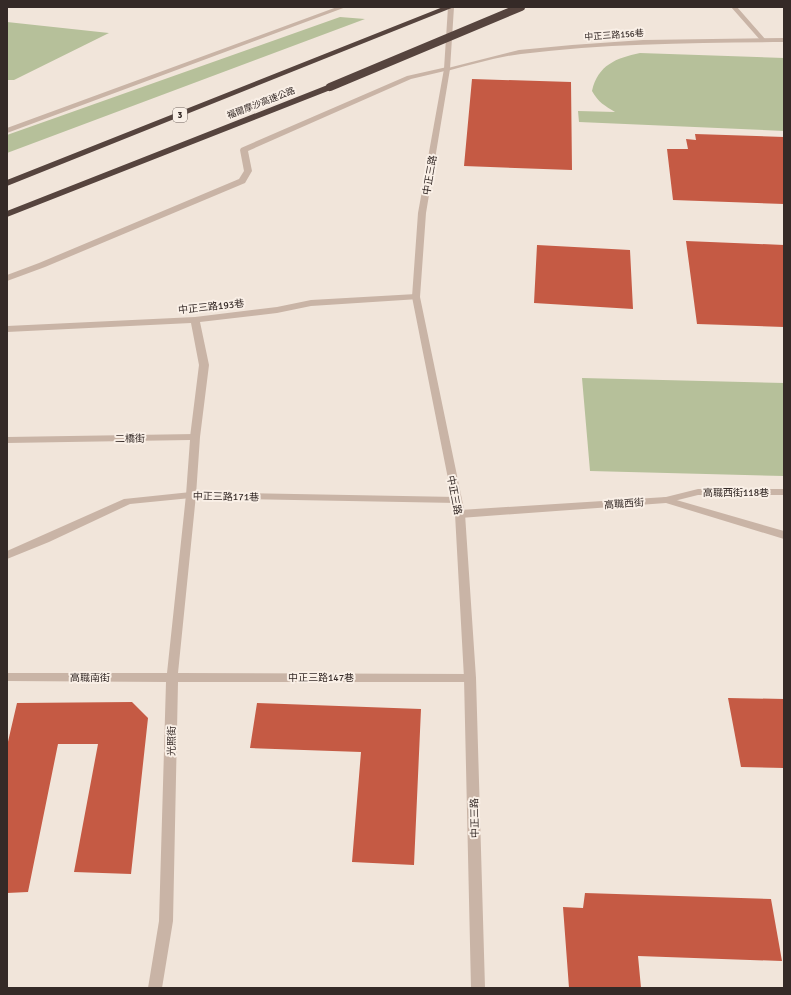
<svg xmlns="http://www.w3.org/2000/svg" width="791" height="995" font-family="Signika,'Noto Sans TC',sans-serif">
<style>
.green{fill:#b6c09a}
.building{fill:#c55a44}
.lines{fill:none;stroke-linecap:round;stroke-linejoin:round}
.service{fill:#c9b4a6;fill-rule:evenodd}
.minor{fill:#c9b4a6;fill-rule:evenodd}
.tertiary{fill:#c9b4a6;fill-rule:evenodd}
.motorway{fill:#56443e;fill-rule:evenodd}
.motorway-bridge{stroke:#56443e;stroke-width:8}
.labels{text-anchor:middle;stroke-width:4;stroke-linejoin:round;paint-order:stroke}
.far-street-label{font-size:9px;fill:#352a27;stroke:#f9efe6}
.shield{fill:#f9efe6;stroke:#706560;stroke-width:1}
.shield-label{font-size:9px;font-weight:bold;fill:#352a27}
.street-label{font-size:10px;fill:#352a27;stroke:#f9efe6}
</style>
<rect width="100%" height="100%" fill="#f1e5da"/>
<path class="green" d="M340 17 365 19 7 153V135Z
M7 22 109 33 14 80H7Z
M640 53 784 58V131L579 122 578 111 615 112C605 106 598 102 592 91 598 65 616 58 640 53Z
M582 378 784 383V476L590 471Z"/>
<path class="building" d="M472 79 571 82 572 170 464 166Z
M695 134 784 137V204L673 200 667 149H688L686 139 696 140Z
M686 241 784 245V327L697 324Z
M537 245 630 250 633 309 534 303Z
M728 698 784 699V768L741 767Z
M132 702 148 718 131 874 74 872 98 744H58L28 892 7 893V746L17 703Z
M257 703 421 709 414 865 352 862 361 752 250 748Z
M585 893 771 899 782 961 638 956 641 988H569L563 907 583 908Z"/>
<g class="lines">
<path class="service" d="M337 7H346L7 133V128Z
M731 7H737L765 39V41H761Z
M447 67 449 68V70L411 79 248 151 252 171 245 183 45 267 7 281V275L39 263 239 179 244 171 240 150 241 148 407 76Z
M416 294 420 297 419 299 311 306 277 313 200 322 209 365 200 437 195 440 190 437 199 365 191 323 7 332V326L195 317 277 307 311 300Z
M698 489H784V495H698L666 503 661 500 662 498Z
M191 492 457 497 462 500 457 503 191 498 130 504 49 542 7 559V551L124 499Z"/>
<path class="minor" d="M784 38V42C696 43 608 43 521 54 496 57 471 65 447 71L444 69 519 50 572 45 643 40Z
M195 434 200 437 196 495 178 673 470 674 474 675 476 678 474 681 470 682H178L173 921 162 988H148L159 921 166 682 7 681V673H167L186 495 190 440 7 443V437Z
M666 497 784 531V539L666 503 460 518 456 517 455 514 456 511 460 510Z"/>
<path class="tertiary" d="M448 7H454L450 69 426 213 420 297 465 514 476 678 485 988H471L464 678 455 514 412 297 418 213 444 69Z"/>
<path class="motorway" d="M443 7H454L7 186V180Z
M330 84 334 87 333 89 7 217V211Z"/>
<path class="motorway-bridge" d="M330 87 521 7"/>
</g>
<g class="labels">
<g class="far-street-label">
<text transform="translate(614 35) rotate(-4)" y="3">中正三路156巷</text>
<text transform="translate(261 103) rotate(-21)" y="3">福爾摩沙高速公路</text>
</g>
<rect class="shield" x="173" y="108" width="14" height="14" rx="3"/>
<g class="shield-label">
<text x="180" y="118">3</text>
</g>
<g class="street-label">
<text transform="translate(429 175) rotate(-80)" y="4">中正三路</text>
<text transform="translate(211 306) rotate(-6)" y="4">中正三路193巷</text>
<text transform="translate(130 438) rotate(-1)" y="4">二橋街</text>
<text x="736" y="496">高職西街118巷</text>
<text transform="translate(455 495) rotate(79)" y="4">中正三路</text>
<text transform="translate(226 496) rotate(1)" y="4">中正三路171巷</text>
<text transform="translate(624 503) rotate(-4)" y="4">高職西街</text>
<text x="90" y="681">高職南街</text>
<text x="321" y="681">中正三路147巷</text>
<text transform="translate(171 741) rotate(-89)" y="4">光照街</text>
<text transform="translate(474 818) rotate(-91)" y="4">中正三路</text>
</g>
</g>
<rect width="791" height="995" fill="none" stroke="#352a27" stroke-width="16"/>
</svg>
